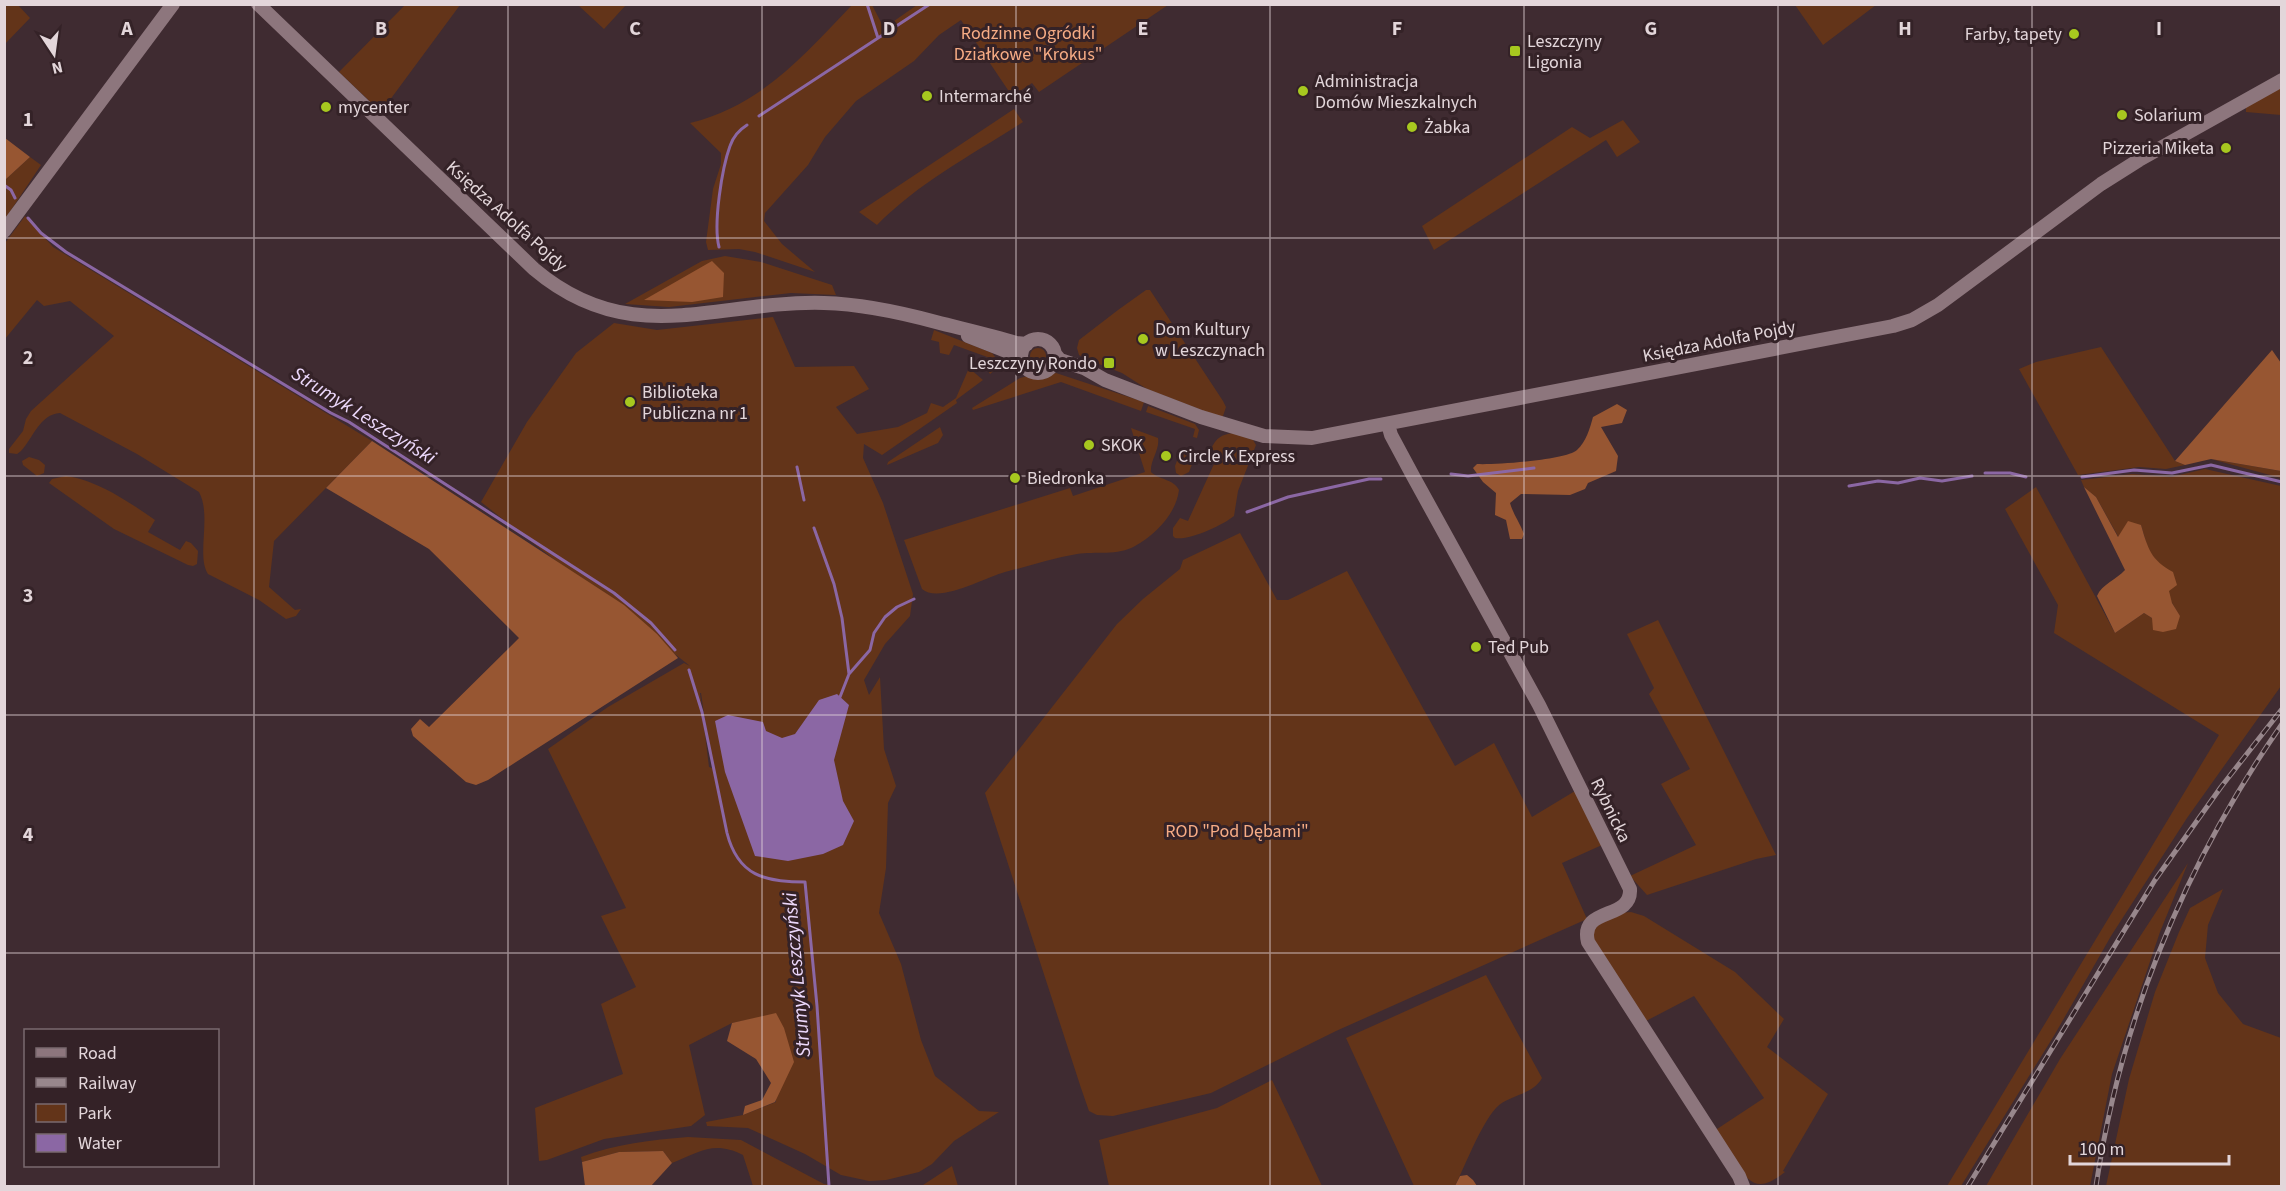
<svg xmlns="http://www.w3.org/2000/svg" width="2286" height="1191" font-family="'Source Sans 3',sans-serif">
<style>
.green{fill:#633419;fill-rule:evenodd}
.forest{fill:#975632}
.water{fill:#8b67a4}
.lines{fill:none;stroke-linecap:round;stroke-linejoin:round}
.stream{stroke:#8b67a4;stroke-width:3}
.minor{stroke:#8d767d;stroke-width:14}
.rail-casing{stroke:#98878c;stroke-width:5}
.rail{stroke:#342227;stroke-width:3;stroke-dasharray:9;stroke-linecap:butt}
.grid{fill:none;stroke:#e3d6da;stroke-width:1.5;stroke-opacity:0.55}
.poi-dot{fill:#a7c81f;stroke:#342227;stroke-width:2}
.labels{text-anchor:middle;stroke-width:6;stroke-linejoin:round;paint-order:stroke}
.park-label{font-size:18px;fill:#f7ac85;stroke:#342227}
.poi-label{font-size:18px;fill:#e3d6da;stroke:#342227;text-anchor:start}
.street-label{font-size:18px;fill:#e3d6da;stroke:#342227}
.water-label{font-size:20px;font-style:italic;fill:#ecd8fb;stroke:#342227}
.grid-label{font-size:20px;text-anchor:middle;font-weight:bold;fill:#e3d6da;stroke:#342227;stroke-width:6;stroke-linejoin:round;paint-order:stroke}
</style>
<rect width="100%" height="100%" fill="#3f2b31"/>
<path class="green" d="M5 4 18 5 30 18 5 44Z
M405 5H460L381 112 339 72Z
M578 5H626L604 29Z
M852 5H872L884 28 917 5H1168L1039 92 1032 83 1012 96 961 20 939 35 914 61 856 101 825 137 808 165 765 213 764 221 782 244 815 272 755 252 739 249 708 250 706 242 713 189 721 164V153L690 123C762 105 803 56 852 5Z
M1795 5H1876L1823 45Z
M2281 86V115L2246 112V107Z
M1014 109 1023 122C973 154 918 183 877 225L859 212Z
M1623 120 1640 142 1617 157 1606 140 1434 250 1422 226 1572 127 1590 138Z
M30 157 41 165 5 219V180Z
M25 216 53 247 372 441 274 541 269 587 295 610 301 609 296 616 286 619 259 600 208 574C196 556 212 516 199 492L137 454 60 413C40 414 33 438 21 451L17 454 9 453V449L23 431 26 419 31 411 114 336 70 301 44 306 37 300 5 339V243Z
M725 256 761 262 832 285 836 295 791 293 669 307 625 304 702 261Z
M1146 290H1150L1223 401 1226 407 1223 416H1217L1147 389 1122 373 1086 359 1079 355 1077 348 1079 340 1118 310Z
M773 317 795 367 854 366 869 389 836 407 857 434 898 427 927 413 931 403 943 407 956 398 969 368 983 380 956 400 957 403 882 455 864 444 863 458 883 503 913 594 910 616 885 644 864 680 869 695 880 677 884 749 896 786 888 803 886 868 879 913 901 964 921 1040 935 1076 979 1111 999 1112 954 1141 932 1164 919 1172 886 1180 869 1181 841 1175 805 1154 748 1128 707 1126 706 1122 743 1115 776 1102V1014L732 1023 689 1045 705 1115 691 1126 604 1139 547 1160 539 1161 535 1108 623 1074 601 1004 636 987 601 916 626 908 548 749 608 707 684 663 690 666 481 502 527 422 576 353 614 323 657 330ZM700 693H701L712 768 709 767Z
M934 330 992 353 996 358V369L990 374 987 369 990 358 954 345 949 355 940 353 939 342 931 340Z
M2101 347 2175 461 2185 465 2166 469 2139 467 2078 475 2019 369 2036 362Z
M1030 356a8 8 0 1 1 16 0a8 8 0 1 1-16 0Z
M1056 373 1144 402 1141 411 1061 382 973 410 972 408 1020 378 1028 376 1039 378Z
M1148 406 1195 424 1199 430 1197 438 1193 437 1195 429 1146 412Z
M940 427 943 435 938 443 887 465 888 462Z
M1131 428 1158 438C1160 450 1150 460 1151 472 1159 480 1174 479 1179 490 1176 514 1155 535 1135 546 1118 556 1095 551 1077 554 1053 558 1029 566 1005 572 986 577 939 604 922 589L904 540 1070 488 1073 496 1145 472Z
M1234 433 1253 440 1256 445 1238 491 1234 516C1223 525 1189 541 1175 538L1173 536V528L1180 518 1188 521 1219 453 1211 449C1216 438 1222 434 1234 433Z
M1187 448 1194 454V459L1189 472 1181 476 1176 473 1175 466 1181 450Z
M29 457 39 460 45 465 44 473 37 476 23 465 22 461Z
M2211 459 2281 471V478Z
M2205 469 2281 486V686L2187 818 2111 936 2055 1034 1961 1186H1947L2219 735 2054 633 2058 605 2005 509 2036 487 2115 633 2144 613 2152 618 2180 617 2171 601 2159 565 2148 549 2141 525 2119 538 2096 497 2084 487 2081 480 2132 474 2171 477Z
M66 476C97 480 129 502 155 520L148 532 180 550 186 541 191 543 198 551 197 564 193 566 188 565 114 529 49 483 52 479Z
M1240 533 1277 600H1288L1347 571 1455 766 1494 743 1532 817 1575 791 1602 845 1562 863 1587 919 1336 1031 1211 1093 1113 1116 1097 1115 1089 1111 1081 1088 985 793 1117 624 1143 599 1180 569 1183 560Z
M1658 620 1776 855 1756 859 1647 895 1630 876 1696 845 1661 784 1690 769 1649 694 1654 688 1627 634Z
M2188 863 2160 932 2112 1074 2090 1186H1986L2060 1059Z
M2223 889 2208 925 2205 958 2218 993 2243 1024 2281 1038V1186H2106L2129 1079 2155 992 2179 932 2190 908Z
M1631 912 1644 916 1735 972 1784 1019 1767 1047 1828 1094 1783 1171 1785 1172C1761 1191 1751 1187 1736 1163 1728 1153 1721 1142 1714 1131L1764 1098 1694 996 1646 1021 1594 945 1593 926 1619 913Z
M1486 975 1542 1078C1532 1096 1509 1094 1496 1108 1480 1126 1466 1164 1455 1186H1414L1346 1038Z
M1272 1080 1322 1186H1109L1099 1140 1217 1108Z
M688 1137 741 1140 824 1184 838 1186H753L743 1155C714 1140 700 1152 672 1163L663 1151 619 1152 582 1162 581 1157C616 1144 651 1140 688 1137Z
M952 1166 958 1186H916L923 1185Z"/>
<path class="forest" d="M5 138 30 157 5 180Z
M712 261 724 273 723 297 692 302 644 300Z
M2272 350 2281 363V471L2211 459 2185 465 2175 461Z
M1617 404 1627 410 1622 423 1601 427 1618 456 1616 471 1588 483 1585 489 1570 495 1521 494 1510 503C1513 514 1520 523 1524 534L1522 539H1510L1506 520 1495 515 1496 493 1483 482 1473 468 1477 464C1495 465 1566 460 1577 450 1586 442 1590 428 1593 417Z
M372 441 624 605 657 634 678 658 488 780 476 785 466 782 413 736 411 729 420 719 429 727 519 638 429 549 326 488Z
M2084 487 2096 497 2118 537 2128 521 2141 525C2148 549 2151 560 2173 572L2177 585 2169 591 2172 603 2180 616 2176 629 2163 632 2153 630 2152 618 2144 613 2115 633 2097 596C2102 584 2116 580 2125 570Z
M776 1013 784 1028 794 1062 775 1102 743 1115 745 1106 762 1100 771 1083 756 1059 727 1041 732 1023Z
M663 1151 672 1163 651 1186H585L582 1162 619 1152Z
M1467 1175 1473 1180 1477 1186H1455L1460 1176Z"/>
<path class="water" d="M837 694 849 705 834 760 843 801 854 821 843 845 823 854 788 861 755 856 725 772 715 721 728 715 763 722 766 731 782 738 795 734 819 700Z"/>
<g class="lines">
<path class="stream" d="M867 4 878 38
M759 116 930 4
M4 185 11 190 15 198
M28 218 41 233 66 252 331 413 349 422 614 593 651 623 675 650
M719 247C713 224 722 168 730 146 733 137 739 130 747 125
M797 467 804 500
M1985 473H2010L2026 477
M1451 474 1468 476 1534 468
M2082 477 2134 470 2172 473 2211 465 2282 482
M1849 486 1878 481 1898 483 1920 478 1942 481 1972 476
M1247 512 1288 497 1369 479H1381
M814 528 834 584 842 618 849 674
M689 670 702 712 727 833C738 876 765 882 805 882L817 1006 829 1186
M840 697 849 674 870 650 874 633 885 617 897 607 914 599"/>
<path class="minor" d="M258 4 534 269C631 351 715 300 824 303 863 304 899 312 936 322 963 329 990 335 1016 343L1027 344
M4 231 173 4
M968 336 1021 357
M1021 356a17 17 0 1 1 34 0a17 17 0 1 1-34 0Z
M1055 354 1060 360 1084 368 1105 380 1201 417 1264 436 1312 438 1893 326 1912 320 1938 305 2101 184 2139 160 2282 80
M1388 424 1391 435 1413 476 1539 705 1630 889C1632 921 1579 906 1588 942L1739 1176 1743 1186"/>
<g class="rail-casing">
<path id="rail" d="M1968 1186 2155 880 2221 787 2282 709
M2096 1186C2121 1018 2185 864 2282 724"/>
</g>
<use href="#rail" class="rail"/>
</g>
<path class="grid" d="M254 4V1186M508 4V1186M762 4V1186M1016 4V1186M1270 4V1186M1524 4V1186M1778 4V1186M2032 4V1186M4 238H2282M4 476H2282M4 715H2282M4 953H2282"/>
<g class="poi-dot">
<circle cx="2074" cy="34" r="6"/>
<rect x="1509" y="45" width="12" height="12" rx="3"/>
<circle cx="1303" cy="91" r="6"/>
<circle cx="927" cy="96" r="6"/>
<circle cx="326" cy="107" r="6"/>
<circle cx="2122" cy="115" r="6"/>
<circle cx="1412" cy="127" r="6"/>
<circle cx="2226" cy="148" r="6"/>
<circle cx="1143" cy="339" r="6"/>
<rect x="1103" y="357" width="12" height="12" rx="3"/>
<circle cx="630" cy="402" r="6"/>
<circle cx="1089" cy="445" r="6"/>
<circle cx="1166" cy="456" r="6"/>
<circle cx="1015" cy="478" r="6"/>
<circle cx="1476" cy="647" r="6"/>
</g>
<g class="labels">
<g class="park-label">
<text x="1028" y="39">Rodzinne Ogródki<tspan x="1028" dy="21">Działkowe "Krokus"</tspan></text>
<text x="1237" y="837">ROD "Pod Dębami"</text>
</g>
<g class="poi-label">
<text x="2062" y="40" text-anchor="end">Farby, tapety</text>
<text x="1527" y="47">Leszczyny<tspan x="1527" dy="21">Ligonia</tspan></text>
<text x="1315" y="87">Administracja<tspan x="1315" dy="21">Domów Mieszkalnych</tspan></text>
<text x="939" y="102">Intermarché</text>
<text x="338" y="113">mycenter</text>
<text x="2134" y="121">Solarium</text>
<text x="1424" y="133">Żabka</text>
<text x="2214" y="154" text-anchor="end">Pizzeria Miketa</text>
<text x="1155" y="335">Dom Kultury<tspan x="1155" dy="21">w Leszczynach</tspan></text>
<text x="1097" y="369" text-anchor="end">Leszczyny Rondo</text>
<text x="642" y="398">Biblioteka<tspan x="642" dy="21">Publiczna nr 1</tspan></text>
<text x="1101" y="451">SKOK</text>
<text x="1178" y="462">Circle K Express</text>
<text x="1027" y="484">Biedronka</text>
<text x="1488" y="653">Ted Pub</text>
</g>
<g class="street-label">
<text transform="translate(507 216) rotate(42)" y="6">Księdza Adolfa Pojdy</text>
<text transform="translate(1719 341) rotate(-11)" y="6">Księdza Adolfa Pojdy</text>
<text transform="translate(1611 810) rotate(64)" y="6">Rybnicka</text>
</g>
<g class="water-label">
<text transform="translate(364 415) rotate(32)" y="7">Strumyk Leszczyński</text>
<text transform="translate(796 975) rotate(-95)" y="7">Strumyk Leszczyński</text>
</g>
</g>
<g class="grid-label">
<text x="127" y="35">A</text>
<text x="381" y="35">B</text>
<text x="635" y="35">C</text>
<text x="889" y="35">D</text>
<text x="1143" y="35">E</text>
<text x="1397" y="35">F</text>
<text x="1651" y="35">G</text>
<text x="1905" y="35">H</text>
<text x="2159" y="35">I</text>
<text x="28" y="126">1</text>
<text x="28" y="364">2</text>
<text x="28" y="602">3</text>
<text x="28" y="841">4</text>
</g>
<rect width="2286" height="1191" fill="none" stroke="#e3d6da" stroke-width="12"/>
<rect x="24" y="1029" width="195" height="138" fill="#342227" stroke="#7a6a6f" stroke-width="1.5"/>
<rect x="36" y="1048" width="30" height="9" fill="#8d767d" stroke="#7a6a6f" stroke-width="1.5"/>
<text x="78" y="1059" font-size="18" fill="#e3d6da">Road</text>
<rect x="36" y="1078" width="30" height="9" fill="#98878c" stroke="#7a6a6f" stroke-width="1.5"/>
<text x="78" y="1089" font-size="18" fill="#e3d6da">Railway</text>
<rect x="36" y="1104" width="30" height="18" fill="#633419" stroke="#7a6a6f" stroke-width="1.5"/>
<text x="78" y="1119" font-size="18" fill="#e3d6da">Park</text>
<rect x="36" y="1134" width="30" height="18" fill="#8b67a4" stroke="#7a6a6f" stroke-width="1.5"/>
<text x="78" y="1149" font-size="18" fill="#e3d6da">Water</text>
<g transform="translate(54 54) rotate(167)" stroke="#342227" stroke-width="4.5" paint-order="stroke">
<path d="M0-4.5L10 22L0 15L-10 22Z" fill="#e3d6da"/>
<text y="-9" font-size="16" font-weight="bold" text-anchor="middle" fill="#e3d6da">N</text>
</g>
<path d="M2070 1155v9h159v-9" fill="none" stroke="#e3d6da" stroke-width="3"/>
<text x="2079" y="1155" font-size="18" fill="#e3d6da" stroke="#342227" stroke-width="4.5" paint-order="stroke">100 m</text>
</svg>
